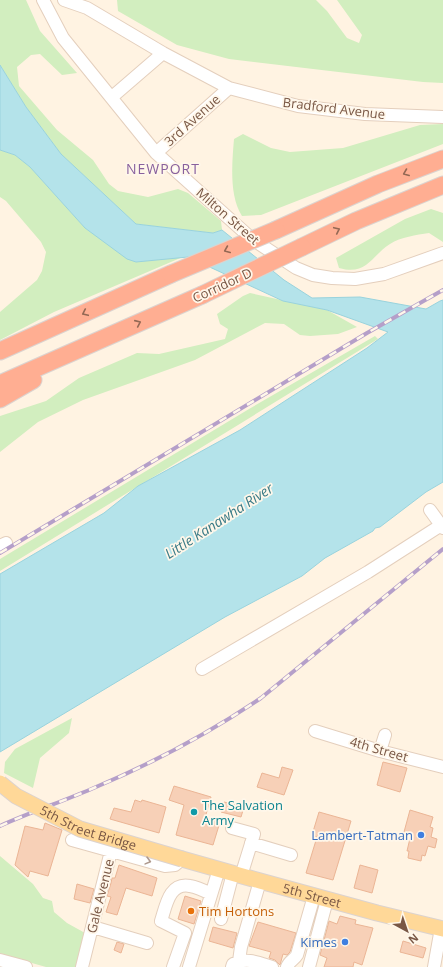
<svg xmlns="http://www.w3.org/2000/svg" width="443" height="967" font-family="'Open Sans',sans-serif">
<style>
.green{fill:#d2eebf}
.water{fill:#b4e3ea;stroke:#99d3dd}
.building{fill:#f7d0b7;stroke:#ebb595}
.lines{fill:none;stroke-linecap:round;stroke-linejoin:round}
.minor-casing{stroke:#e4cfbd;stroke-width:14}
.major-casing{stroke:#dcd3cf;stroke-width:17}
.highway-casing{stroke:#dcd3cf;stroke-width:19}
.minor{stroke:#fff;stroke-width:12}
.major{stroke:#ffd898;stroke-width:15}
.highway{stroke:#ffae92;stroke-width:17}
.rail-casing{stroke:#b59fc9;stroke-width:4}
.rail{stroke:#fff7ea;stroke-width:2.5;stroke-dasharray:8;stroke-linecap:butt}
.major-bridge-casing{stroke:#dcd3cf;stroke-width:17;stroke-linecap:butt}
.highway-bridge-casing{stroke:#dcd3cf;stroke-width:19;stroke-linecap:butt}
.major-bridge{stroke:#ffd898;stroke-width:15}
.highway-bridge{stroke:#ffae92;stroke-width:17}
.oneway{stroke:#946854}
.oneway2{stroke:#af9a8f}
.culture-dot{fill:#0f9aa8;stroke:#fff7ea;stroke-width:1.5}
.shop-dot{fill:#3f7fe0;stroke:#fff7ea;stroke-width:1.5}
.food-dot{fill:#e8710a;stroke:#fff7ea;stroke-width:1.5}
.labels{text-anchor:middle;stroke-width:3.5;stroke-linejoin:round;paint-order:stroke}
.street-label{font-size:13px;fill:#795745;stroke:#fff7ea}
.culture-label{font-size:13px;fill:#0d838f;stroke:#fff7ea;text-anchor:start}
.shop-label{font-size:13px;fill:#366cbe;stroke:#fff7ea;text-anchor:end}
.food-label{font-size:13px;fill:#c56008;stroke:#fff7ea;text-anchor:start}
.neighbourhood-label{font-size:14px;letter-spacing:1px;fill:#88609d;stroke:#fff7ea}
.water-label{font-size:14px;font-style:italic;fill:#3a7b87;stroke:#fff7ea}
</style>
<rect width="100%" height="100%" fill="#fff3e2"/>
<path class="green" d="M0 0H26L40 31 77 73 62 75 40 54 31 55 17 67 19 86 57 130 93 160 109 184 118 191 148 197 178 189 188 193 221 221 222 230 213 233 136 224 61 154 26 107 0 65Z
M117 0H316L327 11 347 38 359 43 362 35 337 0H443V83L423 82 229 59 177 45 118 11Z
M443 124V144L261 215 242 216C229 196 232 163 234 139L243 134 271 148 290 152 343 148 420 125Z
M0 150 15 155 30 167 85 228 136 262 185 256 54 312 0 340V312L37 280 42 271 46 252 41 242 6 201 0 197Z
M431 209 443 213V242L429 233C416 235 401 237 390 244 371 256 367 276 339 268L336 258 405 219Z
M250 293 327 310 357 327 338 334 310 336 300 335 284 324 265 323 195 360 83 400 38 422 0 452V416L46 401 79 378 137 353 159 354 225 339 228 329 220 324 217 314 243 296Z
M375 336 378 339 0 571V559L249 409Z
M72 718 69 733 40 758 33 788 4 773 5 762 15 749Z
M0 856 33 884 43 898 52 901 54 912 67 923 85 933 77 967H46L0 954Z"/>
<path class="water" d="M0 65 26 107 61 154 136 224 213 233 222 230 284 280 312 298 360 297 426 309 440 301 443 300V482L426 492 380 527 375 528 373 531 325 558 302 576 225 617 0 752V574L104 513 138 486 240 430 367 348 388 332 327 310 283 301 188 257 136 262 127 259 85 228 30 167 15 155 0 150Z"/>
<path class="building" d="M383 762 407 768 400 792 377 785Z
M282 767 293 770 284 795 257 787 262 773 279 778Z
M174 786 211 797 205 818 220 822 213 845 176 835 184 805 169 800Z
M135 800 141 802 142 800 166 807 159 833 110 819 114 808 131 812Z
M224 802 244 807 241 817 221 812Z
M410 810 433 817 430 827 433 828 431 837 437 839 435 848 428 846 425 856 422 855 421 861 408 858 409 851H407L411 834 404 832Z
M319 812 351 821 333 880 306 873 317 837 312 835Z
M45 823 62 830 48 876 30 871 28 877 15 865 25 826 43 830Z
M119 865 157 878 152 896 126 888 117 915 106 912 111 897 107 896 111 883 112 878H115Z
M360 865 378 870 372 893 354 888Z
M77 884 94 889 90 903 74 899Z
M185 896 201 901 194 924 178 919Z
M340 916 356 920 355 924 373 928 362 965 354 962 353 967H324L327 958 320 955 329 921 337 924Z
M258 922 296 933 290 952 287 955 283 954 280 965 275 960 269 958 271 952 249 946Z
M213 927 237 933 233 948 209 941Z
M403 941 426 948 423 958 400 952Z
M117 942 124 944 121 953 114 950Z"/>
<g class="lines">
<g class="minor-casing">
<path id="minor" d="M43 0 63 38 156 153 252 239 296 268 313 275 332 278 355 279 384 274 443 253
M64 0 87 8 163 53 229 88 298 106 365 114 443 117
M112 97 163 53
M156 153 229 88
M430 510 443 528
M0 546 6 543
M202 669 368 572 443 524
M315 731 380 751 443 767
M380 751 385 735
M232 828 254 834 241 876
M72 840 165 866 175 865 182 859
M251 843 291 855
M221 919 233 873
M93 927 147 943
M0 960 26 967
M239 961 241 947 260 881
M82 967 111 851
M173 967 185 933 161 921C166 906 169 882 190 886 197 887 205 891 211 894
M189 967 219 869
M232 967 233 964C247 957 259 963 272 967
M287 967C289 961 294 960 297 955L314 896
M309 967 327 900
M434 967 441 928"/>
</g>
<g class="major-casing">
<g id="major">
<path id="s1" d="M182 859 260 881 377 913 443 929"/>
</g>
</g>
<g class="highway-casing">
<path id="highway" d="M276 230 378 184 443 159
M302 247 356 221 443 185
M0 351 171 274
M0 384 202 295
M0 399 33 380"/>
</g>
<use href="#minor" class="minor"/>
<use href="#major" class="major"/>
<use href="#highway" class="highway"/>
<g class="rail-casing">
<path id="rail" d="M0 553 367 333 443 290
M0 826C31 812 64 801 96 787 153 763 209 733 261 698L443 549"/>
</g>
<use href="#rail" class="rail"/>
<g class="major-bridge-casing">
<g id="major-bridge">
<path id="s2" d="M0 783 16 796 80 829 182 859"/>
</g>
</g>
<g class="highway-bridge-casing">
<path id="highway-bridge" d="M171 274 276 230
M202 295 302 247"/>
</g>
<use href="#major-bridge" class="major-bridge"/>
<use href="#highway-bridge" class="highway-bridge"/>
</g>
<defs><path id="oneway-chevron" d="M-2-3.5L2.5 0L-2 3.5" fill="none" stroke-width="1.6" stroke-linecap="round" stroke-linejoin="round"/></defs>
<g class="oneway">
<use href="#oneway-chevron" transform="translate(406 173) rotate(158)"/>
<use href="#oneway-chevron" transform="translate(337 230) rotate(-25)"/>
<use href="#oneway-chevron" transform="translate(227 250) rotate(157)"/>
<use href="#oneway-chevron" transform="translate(85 313) rotate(155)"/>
<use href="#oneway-chevron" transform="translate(138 323) rotate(-24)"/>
</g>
<use class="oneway2" href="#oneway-chevron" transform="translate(148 861) rotate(15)"/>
<circle class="culture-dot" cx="194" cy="812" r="4"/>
<g class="shop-dot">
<circle cx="421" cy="835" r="4"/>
<circle cx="345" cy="942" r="4"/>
</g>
<circle class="food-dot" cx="191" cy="911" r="4"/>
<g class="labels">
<g class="street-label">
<text transform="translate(334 108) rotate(7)" y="5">Bradford Avenue</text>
<text transform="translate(192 120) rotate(-42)" y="5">3rd Avenue</text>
<text transform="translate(228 216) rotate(41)" y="5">Milton Street</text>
<text transform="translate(222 285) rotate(-25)" y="5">Corridor D</text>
<text transform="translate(379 749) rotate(16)" y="5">4th Street</text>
<text dy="5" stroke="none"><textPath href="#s2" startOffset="100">5th Street Bridge</textPath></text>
<text transform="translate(100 896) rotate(-76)" y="5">Gale Avenue</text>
<text dy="5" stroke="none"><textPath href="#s1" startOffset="135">5th Street</textPath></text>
</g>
<g class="culture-label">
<text x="202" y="810">The Salvation<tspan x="202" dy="15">Army</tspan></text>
</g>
<g class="shop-label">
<text x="413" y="840">Lambert-Tatman</text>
<text x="337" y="947">Kimes</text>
</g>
<g class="food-label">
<text x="199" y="916">Tim Hortons</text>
</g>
<g class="neighbourhood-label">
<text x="163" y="174">NEWPORT</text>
</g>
<g class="water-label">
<text transform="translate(219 521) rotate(-33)" y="5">Little Kanawha River</text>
</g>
</g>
<g transform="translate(407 931) rotate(140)" stroke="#fff7ea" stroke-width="3" paint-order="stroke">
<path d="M0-3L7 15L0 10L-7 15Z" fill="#795745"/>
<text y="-6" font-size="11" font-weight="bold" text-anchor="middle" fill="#795745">N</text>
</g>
</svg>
